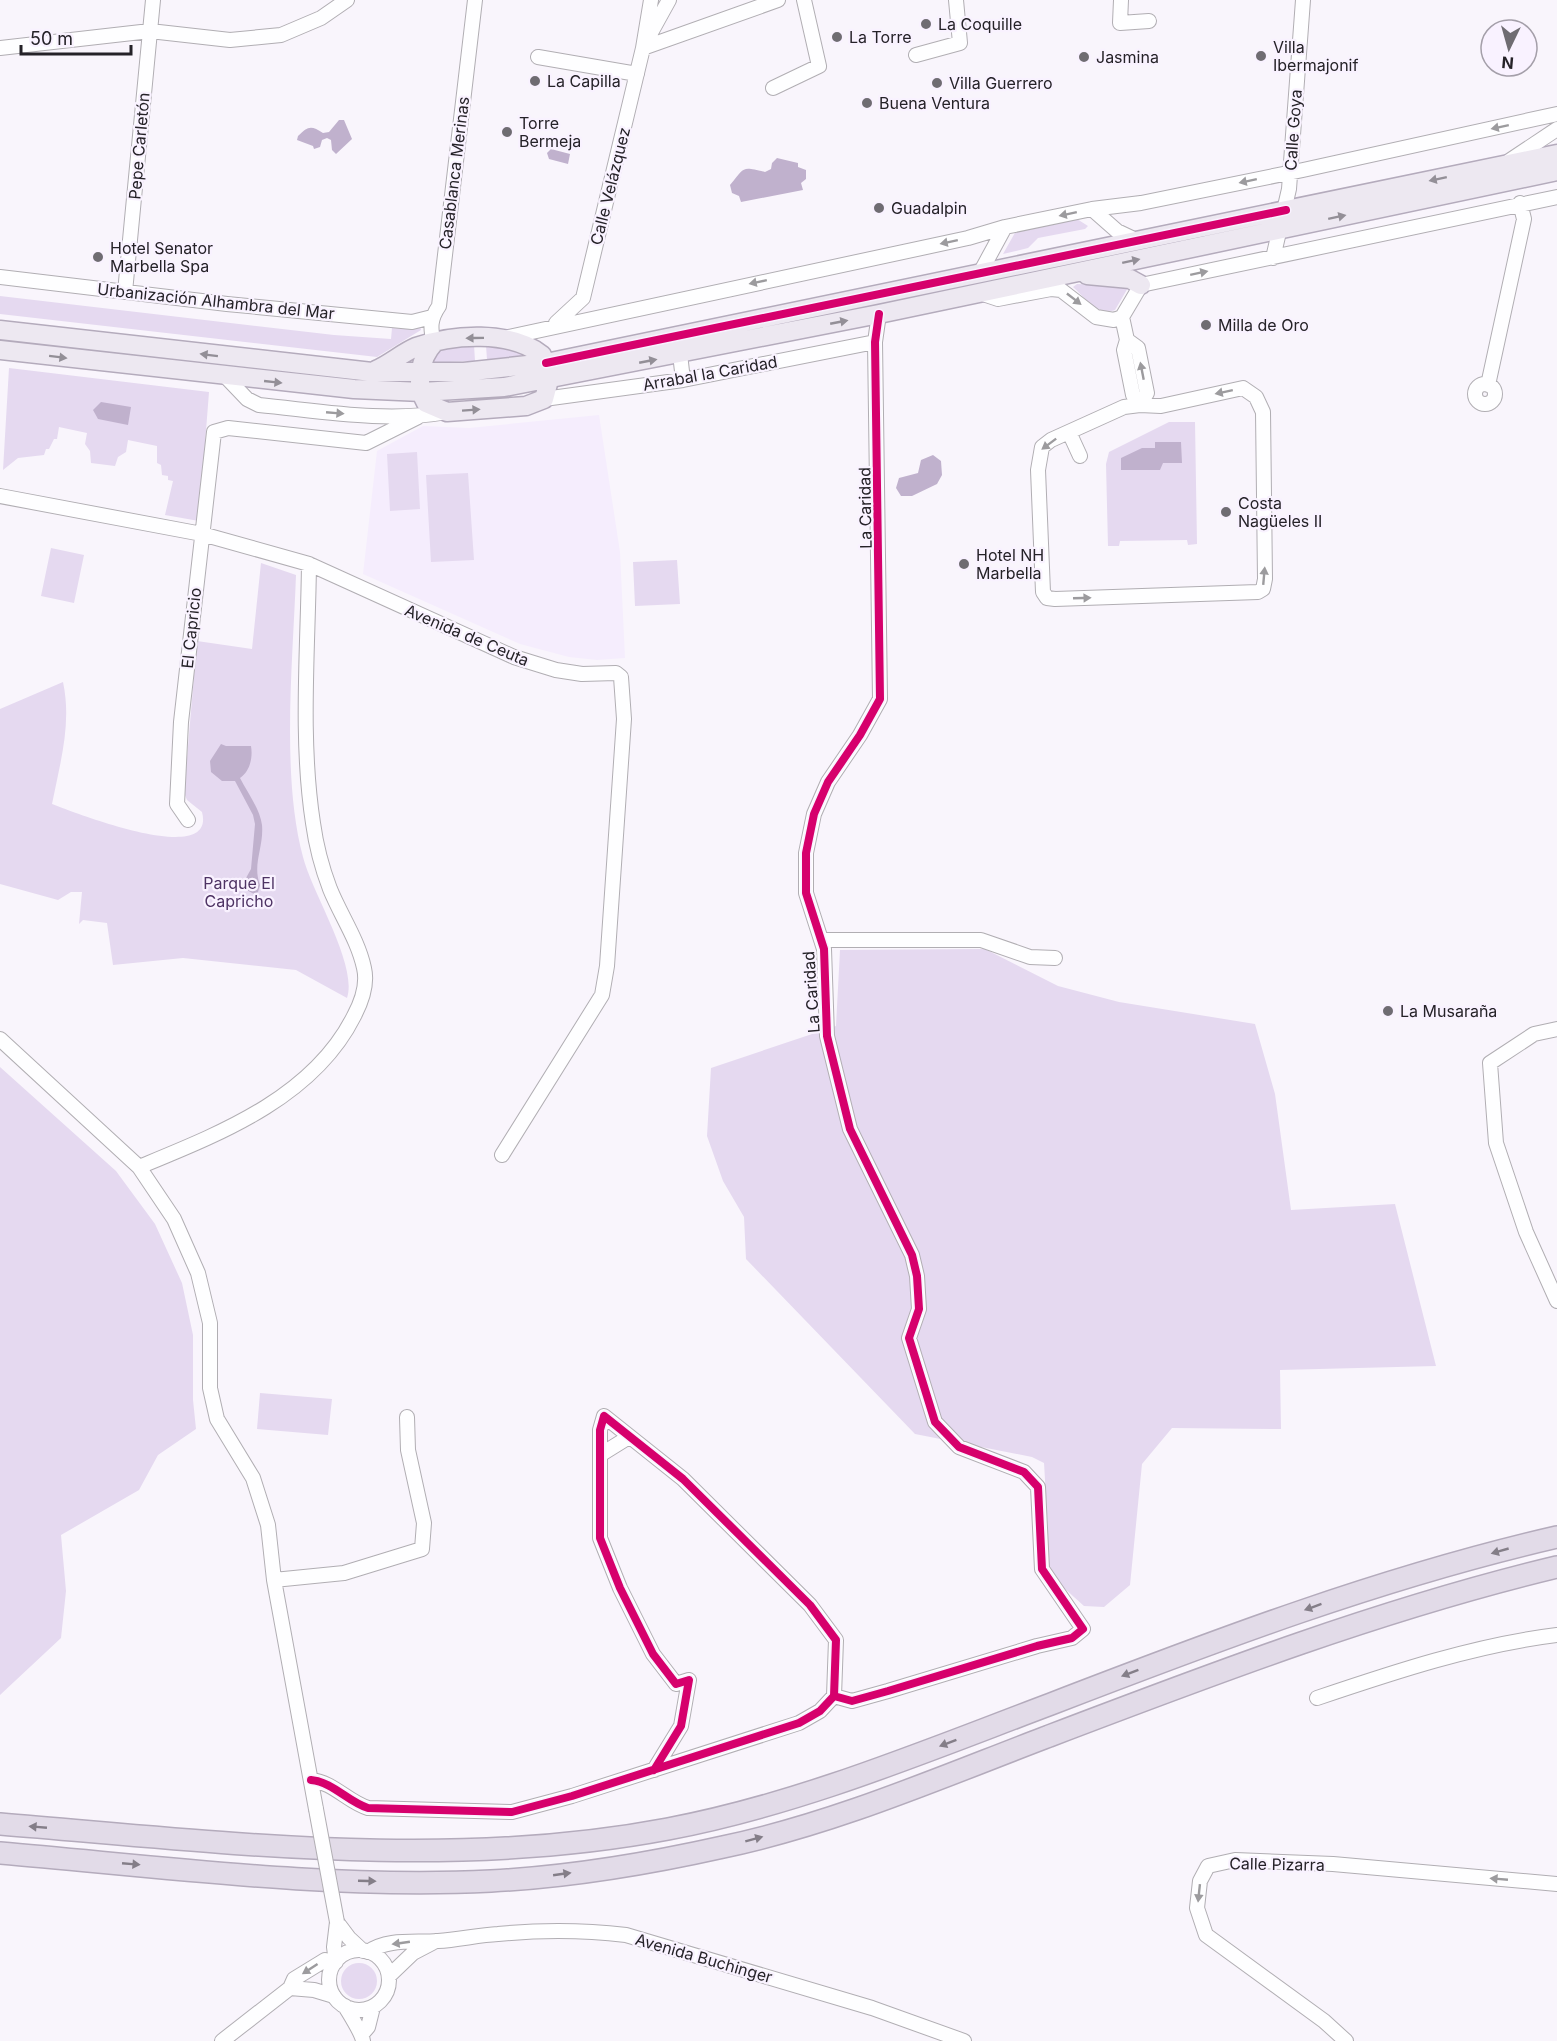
<svg xmlns="http://www.w3.org/2000/svg" width="1557" height="2041" font-family="Inter,sans-serif">
<style>
.built{fill:#f5edfd}
.green{fill:#e5d9f0}
.water{fill:#c0b1cd}
.lines{fill:none;stroke-linecap:round;stroke-linejoin:round}
.minor-casing{stroke:#b1aeb3;stroke-width:16}
.major-casing{stroke:#b4abbc;stroke-width:21}
.highway-casing{stroke:#b4abbc;stroke-width:24}
.minor{stroke:#fefeff;stroke-width:14}
.major{stroke:#ede8f1;stroke-width:18}
.highway{stroke:#e2dbe8;stroke-width:21}
.minor-bridge-casing{stroke:#b1aeb3;stroke-width:16;stroke-linecap:butt}
.minor-bridge{stroke:#fefeff;stroke-width:14}
.cycleway-casing{stroke:#f9f2ff;stroke-width:11}
.cycleway{stroke:#d6006c;stroke-width:8}
.oneway{fill:#9c9b9e}
.oneway2{fill:#938f97}
.oneway3{fill:#847e88}
.poi-dot{fill:#6f6c72;stroke:#f9f2ff;stroke-width:2}
.labels{text-anchor:middle;stroke-width:4.5;stroke-linejoin:round;paint-order:stroke}
.poi-label{font-size:16px;fill:#252228;stroke:#f9f2ff;text-anchor:start}
.street-label{font-size:16px;fill:#252228;stroke:#f9f2ff}
.park-label{font-size:16px;fill:#4e3364;stroke:#f9f2ff}
</style>
<rect width="100%" height="100%" fill="#f9f5fc"/>
<path class="built" d="M599 415 620 552 625 658 597 660 569 657 520 644 363 574 377 451 423 426 469 428Z"/>
<path class="green" d="M1077 219 1088 226 1085 229 1038 238 1028 248 1003 254 1016 231Z
M1077 284 1129 286 1115 310C1097 317 1085 297 1073 287Z
M0 296 334 335 391 339 392 328 412 329 420 325 421 330 377 357 0 314Z
M474 345 475 361 426 363 440 348Z
M486 345H502L526 355 487 360Z
M9 368 209 392 199 521 165 515 173 481 168 480V476L162 475 161 465 157 463V446L128 440 126 452 118 457 115 466 91 463 90 451 85 444 87 433 59 427 57 439H54L49 449H46L44 455 18 458 3 470Z
M1169 422H1195L1197 544 1188 545 1187 540 1120 541 1119 546H1108L1106 464 1109 452Z
M417 452 420 509 390 511 387 454Z
M468 473 474 560 431 562 426 475Z
M51 548 84 555 74 603 41 596Z
M677 560 680 604 635 606 633 562Z
M261 563 296 575C293 660 281 775 303 857 312 893 358 965 347 998L296 970 183 958 113 965 107 923 83 920 79 924 82 892H71L58 900 0 884V709L63 682C72 724 60 763 52 804 73 812 217 869 202 812L187 800 184 793 197 641 252 649Z
M985 949 1058 986 1119 1002 1255 1024 1275 1094 1291 1210 1395 1204 1436 1366 1280 1370 1281 1429 1172 1428 1142 1464 1130 1585 1104 1607 1084 1606 1064 1588 1046 1565 1048 1530 1044 1463 1032 1457 915 1434 746 1259 744 1217 723 1181 707 1136 711 1068 836 1026 840 950Z
M0 1067 116 1171 155 1224 182 1283 193 1335V1400L196 1429 158 1455 139 1490 61 1535 66 1591 61 1638 0 1695Z
M260 1393 332 1399 328 1435 257 1429Z
M341 1981a18 18 0 1 1 36 0a18 18 0 1 1-36 0Z"/>
<path class="water" d="M339 120H344L352 139 336 154 332 150 331 140 327 138 322 140 320 147 314 149 313 146 297 140 298 136C308 126 311 125 323 133L329 132Z
M551 149 570 154 568 164 549 159 547 153Z
M777 158 798 163V167L806 170V179L801 183 803 190 741 202 739 196 732 193 730 185C745 167 741 166 765 172L771 169 772 163Z
M101 402 131 407 128 425 98 419 93 410Z
M1155 442H1181L1182 463H1163L1160 470H1121V458L1142 448H1155Z
M933 455 941 461 942 475 937 484 912 496H901L896 488 899 478 918 473 921 460Z
M221 744 226 746H251C253 758 250 771 240 778 247 792 260 809 262 825 264 847 252 864 260 885L258 892 254 894 241 887 251 869 255 824 253 815 235 781H222L211 772 210 761Z"/>
<g class="lines">
<g class="minor-casing">
<path id="minor" d="M1121 0 1120 23 1149 21
M648 38 669 0
M0 48 150 31 230 40 281 35 321 18 347 0
M643 48 778 0
M916 55 960 43 956 0
M538 57 637 74
M773 88 819 66 804 0
M1509 161 1557 129
M1092 209 1141 203 1303 170 1557 114
M1273 258 1289 189 1303 0
M980 273 1005 227 1092 209 1117 231 1136 240
M0 277 227 304 412 322 432 317
M125 292 153 0
M980 293 998 299 1051 289 1061 290 1096 317 1114 320 1122 317 1141 285 1557 197
M1122 317 1127 340 1124 350 1133 395 1140 405 1161 406 1243 388 1256 397 1263 412 1265 579 1263 589 1258 592 1055 599 1047 598 1043 592 1038 470 1042 447 1051 440 1124 407 1140 405
M556 323 583 298 643 48 651 0
M504 338 968 238 1005 227
M1127 340 1138 348 1147 393 1140 405
M434 343C430 328 430 319 439 306L475 0
M680 354 683 380
M225 376 247 399 259 405C321 411 386 423 447 412
M1475 394a10 10 0 1 1 20 0a10 10 0 1 1-20 0Z
M1488 385 1524 219 1520 203
M544 399 683 380 875 342
M1069 432 1080 456
M0 496 202 534 309 564 514 657 556 670 582 674 616 673 621 677 624 719 607 966 602 995 502 1155
M188 820 177 804 181 722 214 432 228 428 366 443 418 417
M821 940H981L1030 957 1055 958
M1557 1029 1534 1034 1490 1063 1496 1143 1526 1232 1557 1301
M0 1039 139 1167 174 1219 198 1273 210 1323V1388L217 1419 253 1478 268 1525 274 1580 316 1809
M139 1167C219 1134 313 1098 354 1016 362 1001 368 985 364 968 358 940 341 916 330 889 322 868 316 845 313 823 300 739 308 649 309 564
M600 1455 629 1437
M274 1580 344 1573 422 1549 424 1523 408 1450 407 1417
M834 1696 852 1701 888 1691 1037 1646 1072 1638 1083 1629 1042 1569 1038 1487 1024 1472 959 1447 935 1422 909 1338 919 1309 917 1276 912 1255 850 1129 827 1036 824 949 806 893V853L814 814 828 782 860 735 880 699 875 342 879 314
M1317 1698C1394 1672 1475 1645 1557 1635
M311 1780C333 1782 348 1802 368 1808L512 1812 572 1796 799 1723 820 1711 834 1696 836 1640 810 1605 683 1479 604 1416 600 1430V1538L620 1588 653 1654 676 1684 689 1680 681 1726 654 1770
M337 1922 349 1938 363 1951
M329 1980a30 30 0 1 1 60 0a30 30 0 1 1-60 0Z
M368 1952C388 1938 415 1943 438 1941 458 1940 478 1935 498 1934 540 1930 583 1930 626 1935L872 2008 964 2041
M336 1962 334 1947 337 1922
M389 1976 413 1953 436 1941
M290 1988 314 1990 334 1996
M345 2006C350 2015 362 2033 363 2041
M362 2034 368 2027 373 2007
M222 2041 290 1988 294 1979 325 1960 335 1963
M1346 2041 1324 2021 1206 1935 1197 1908 1200 1881 1208 1866 1235 1860 1333 1864 1557 1884"/>
</g>
<g class="major-casing">
<path id="major" d="M1087 275 1130 279 1141 285
M0 330 372 372H464L546 363 1557 154
M0 350 354 389 422 392 504 387 879 314 1557 171
M376 370C390 364 402 353 416 347 453 334 510 330 542 355L549 380 544 399 526 406 447 412 426 403C415 384 420 358 434 343"/>
</g>
<g class="highway-casing">
<path id="highway" d="M0 1824C223 1842 446 1871 668 1829 800 1804 926 1751 1051 1704 1217 1640 1383 1577 1557 1537
M0 1853C163 1867 328 1889 491 1881 569 1877 647 1864 723 1847 833 1824 939 1778 1044 1738 1212 1674 1382 1609 1557 1567"/>
</g>
<use href="#minor" class="minor"/>
<use href="#major" class="major"/>
<use href="#highway" class="highway"/>
<g class="minor-bridge-casing">
<path id="minor-bridge" d="M316 1809 337 1922"/>
</g>
<use href="#minor-bridge" class="minor-bridge"/>
<g class="cycleway-casing">
<path id="cycleway" d="M546 363 1286 210
M834 1696 852 1701 888 1691 1037 1646 1072 1638 1083 1629 1042 1569 1038 1487 1024 1472 959 1447 935 1422 909 1338 919 1309 917 1276 912 1255 850 1129 827 1036 824 949 806 893V853L814 814 828 782 860 735 880 699 875 342 879 314
M311 1780C333 1782 348 1802 368 1808L512 1812 572 1796 799 1723 820 1711 834 1696 836 1640 810 1605 683 1479 604 1416 600 1430V1538L620 1588 653 1654 676 1684 689 1680 681 1726 654 1770"/>
</g>
<use href="#cycleway" class="cycleway"/>
</g>
<defs><path id="oneway-solid" d="M-6-.8H1V-3.2L6.5 0L1 3.2V.8H-6Z" transform="scale(1.5)"/></defs>
<g class="oneway">
<use href="#oneway-solid" transform="translate(1500 127) rotate(168)"/>
<use href="#oneway-solid" transform="translate(1248 181) rotate(168)"/>
<use href="#oneway-solid" transform="translate(1068 214) rotate(168)"/>
<use href="#oneway-solid" transform="translate(949 242) rotate(168)"/>
<use href="#oneway-solid" transform="translate(1199 273) rotate(-12)"/>
<use href="#oneway-solid" transform="translate(758 282) rotate(168)"/>
<use href="#oneway-solid" transform="translate(1074 299) rotate(38)"/>
<use href="#oneway-solid" transform="translate(1142 371) rotate(-101)"/>
<use href="#oneway-solid" transform="translate(1224 392) rotate(168)"/>
<use href="#oneway-solid" transform="translate(335 413) rotate(5)"/>
<use href="#oneway-solid" transform="translate(1049 444) rotate(143)"/>
<use href="#oneway-solid" transform="translate(1264 576) rotate(-85)"/>
<use href="#oneway-solid" transform="translate(1082 598) rotate(-2)"/>
<use href="#oneway-solid" transform="translate(1499 1879) rotate(-175)"/>
<use href="#oneway-solid" transform="translate(1199 1893) rotate(96)"/>
<use href="#oneway-solid" transform="translate(401 1943) rotate(172)"/>
<use href="#oneway-solid" transform="translate(310 1969) rotate(147)"/>
</g>
<g class="oneway2">
<use href="#oneway-solid" transform="translate(1438 179) rotate(168)"/>
<use href="#oneway-solid" transform="translate(1337 217) rotate(-12)"/>
<use href="#oneway-solid" transform="translate(1131 261) rotate(-12)"/>
<use href="#oneway-solid" transform="translate(839 322) rotate(-11)"/>
<use href="#oneway-solid" transform="translate(475 338) rotate(179)"/>
<use href="#oneway-solid" transform="translate(209 355) rotate(-173)"/>
<use href="#oneway-solid" transform="translate(58 357) rotate(7)"/>
<use href="#oneway-solid" transform="translate(648 361) rotate(-11)"/>
<use href="#oneway-solid" transform="translate(273 382) rotate(6)"/>
<use href="#oneway-solid" transform="translate(471 410) rotate(-4)"/>
</g>
<g class="oneway3">
<use href="#oneway-solid" transform="translate(1500 1551) rotate(164)"/>
<use href="#oneway-solid" transform="translate(1313 1607) rotate(160)"/>
<use href="#oneway-solid" transform="translate(1130 1673) rotate(159)"/>
<use href="#oneway-solid" transform="translate(948 1743) rotate(159)"/>
<use href="#oneway-solid" transform="translate(38 1827) rotate(-175)"/>
<use href="#oneway-solid" transform="translate(754 1839) rotate(-15)"/>
<use href="#oneway-solid" transform="translate(131 1864) rotate(5)"/>
<use href="#oneway-solid" transform="translate(562 1874) rotate(-8)"/>
<use href="#oneway-solid" transform="translate(367 1881) rotate(2)"/>
</g>
<g class="poi-dot">
<circle cx="926" cy="24" r="6"/>
<circle cx="837" cy="37" r="6"/>
<circle cx="1261" cy="56" r="6"/>
<circle cx="1084" cy="57" r="6"/>
<circle cx="535" cy="81" r="6"/>
<circle cx="937" cy="83" r="6"/>
<circle cx="867" cy="103" r="6"/>
<circle cx="507" cy="132" r="6"/>
<circle cx="879" cy="208" r="6"/>
<circle cx="98" cy="257" r="6"/>
<circle cx="1206" cy="325" r="6"/>
<circle cx="1226" cy="512" r="6"/>
<circle cx="964" cy="564" r="6"/>
<circle cx="1388" cy="1011" r="6"/>
</g>
<g class="labels">
<g class="poi-label">
<text x="938" y="30">La Coquille</text>
<text x="849" y="43">La Torre</text>
<text x="1273" y="53">Villa<tspan x="1273" dy="18">Ibermajonif</tspan></text>
<text x="1096" y="63">Jasmina</text>
<text x="547" y="87">La Capilla</text>
<text x="949" y="89">Villa Guerrero</text>
<text x="879" y="109">Buena Ventura</text>
<text x="519" y="129">Torre<tspan x="519" dy="18">Bermeja</tspan></text>
<text x="891" y="214">Guadalpin</text>
<text x="110" y="254">Hotel Senator<tspan x="110" dy="18">Marbella Spa</tspan></text>
<text x="1218" y="331">Milla de Oro</text>
<text x="1238" y="509">Costa<tspan x="1238" dy="18">Nagüeles II</tspan></text>
<text x="976" y="561">Hotel NH<tspan x="976" dy="18">Marbella</tspan></text>
<text x="1400" y="1017">La Musaraña</text>
</g>
<g class="street-label">
<text transform="translate(1293 130) rotate(-86)" y="6">Calle Goya</text>
<text transform="translate(139 146) rotate(-85)" y="6">Pepe Carletón</text>
<text transform="translate(454 173) rotate(-83)" y="6">Casablanca Merinas</text>
<text transform="translate(610 186) rotate(-76)" y="6">Calle Velázquez</text>
<text transform="translate(216 301) rotate(6)" y="6">Urbanización Alhambra del Mar</text>
<text transform="translate(710 373) rotate(-10)" y="6">Arrabal la Caridad</text>
<text transform="translate(865 508) rotate(-91)" y="6">La Caridad</text>
<text transform="translate(191 628) rotate(-84)" y="6">El Capricio</text>
<text transform="translate(467 635) rotate(23)" y="6">Avenida de Ceuta</text>
<text transform="translate(811 992) rotate(-94)" y="6">La Caridad</text>
<text transform="translate(1277 1864) rotate(1)" y="6">Calle Pizarra</text>
<text transform="translate(704 1958) rotate(16)" y="6">Avenida Buchinger</text>
</g>
<g class="park-label">
<text x="239" y="889">Parque El<tspan x="239" dy="18">Capricho</tspan></text>
</g>
</g>
<g transform="translate(1509 48) rotate(185)"><circle r="28" fill="#f9f2ff" stroke="#a49fa9" stroke-width="1.5"/>
<path d="M0-4.5L10 22L0 15L-10 22Z" fill="#6f6c72"/>
<text y="-9" font-size="16" font-weight="bold" text-anchor="middle" fill="#252228">N</text>
</g>
<path d="M21 45v9h110v-9" fill="none" stroke="#252228" stroke-width="3"/>
<text x="30" y="45" font-size="18" fill="#252228" stroke="#f9f2ff" stroke-width="4.5" paint-order="stroke">50 m</text>
</svg>
